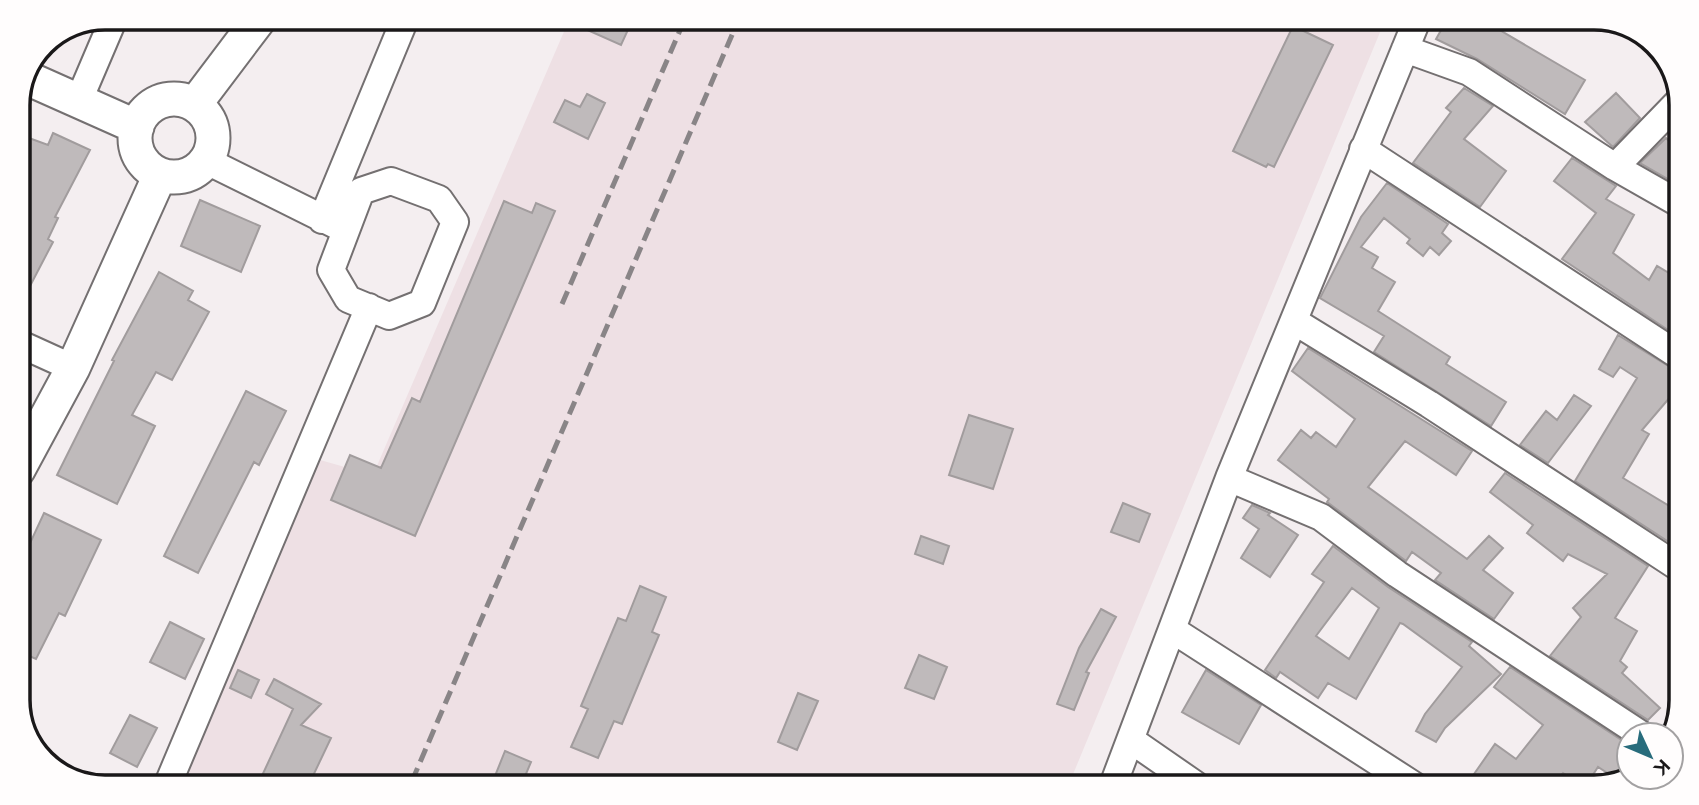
<svg xmlns="http://www.w3.org/2000/svg" width="1699" height="805" font-family="Helvetica,sans-serif">
<style>
.built{fill:#eee0e4}
.building{fill:#bfbabb;stroke:#a19c9d;stroke-width:2;fill-rule:evenodd}
.lines{fill:none;stroke-linecap:round;stroke-linejoin:round}
.minor-casing{stroke:#747071;stroke-width:30}
.major-casing{stroke:#747071;stroke-width:37}
.minor{stroke:#fff;stroke-width:26}
.major{stroke:#fff;stroke-width:33}
.rail{stroke:#898587;stroke-width:5;stroke-dasharray:14 7;stroke-linecap:butt}
.rim{fill:none;stroke:#1a1819;stroke-width:3.5}
</style>
<rect width="100%" height="100%" fill="#f4eef0"/>
<path class="built" d="M569 20 1383 25 1069 784 162 779 306 456 373 475Z"/>
<path class="building" d="M565 20 632 21 621 45Z
M1444 25H1491L1585 80 1565 114 1477 59 1436 39Z
M1293 26 1333 45 1274 167 1268 164 1266 167 1233 151Z
M1464 88 1493 106 1464 139 1506 171 1480 207 1413 163 1451 112 1446 108Z
M1616 93 1640 118 1613 147 1585 122Z
M587 94 605 103 588 139 554 122 565 100 580 107Z
M53 133 90 150 55 217 58 218 48 239 53 242 18 309V134L48 145Z
M1666 138 1681 153 1680 186 1640 163Z
M1572 158 1616 186 1606 199 1634 215 1613 253 1649 280 1657 266 1679 279 1678 311 1668 330 1562 259 1596 213 1554 181Z
M1387 183 1448 224 1442 233 1451 241 1439 255 1430 247 1423 256 1407 243 1410 239 1384 218 1361 247 1378 257 1372 268 1395 282 1378 311 1450 357 1446 364 1506 402 1491 426 1374 352 1384 336 1320 298 1361 217Z
M200 200 260 226 241 272 181 246Z
M504 201 532 213 536 203 555 211 415 536 331 500 350 455 381 468 412 398 420 402Z
M159 272 193 291 188 300 209 312 172 380 156 372 132 415 155 426 117 504 57 475 114 361 112 360Z
M1618 335 1678 372 1677 389 1642 430 1649 434 1623 478 1676 510 1675 546 1575 481 1637 378 1620 367 1613 377 1599 369Z
M1308 348 1472 451 1456 475 1405 441 1368 487 1467 559 1489 536 1503 548 1483 570 1513 593 1494 619 1435 580 1441 573 1412 552 1406 561 1327 502 1329 499 1278 460 1301 430 1311 438 1316 432 1336 447 1355 419 1292 371Z
M246 391 286 411 259 465 254 462 198 573 164 556Z
M1574 395 1591 406 1548 463 1520 445 1546 411 1557 420Z
M969 415 1013 429 993 489 949 475Z
M1505 473 1648 566 1615 618 1637 631 1620 661 1627 667 1622 673 1660 708 1648 720 1550 656 1581 617 1573 608 1607 574 1568 554 1563 561 1527 533 1533 525 1490 492Z
M1123 503 1150 514 1139 542 1111 532Z
M1252 505 1270 513 1268 515 1298 535 1270 577 1241 558 1259 529 1243 518Z
M44 513 101 540 65 616 59 613 36 659 18 651V569Z
M921 536 949 546 943 564 915 554Z
M1333 546 1388 587 1472 642 1469 646 1501 674 1445 728 1436 742 1416 731 1425 714 1462 667 1403 624 1400 623 1356 699 1328 683 1318 698 1280 672 1276 678 1265 670 1324 582 1312 574ZM1352 588 1379 608 1349 659 1316 636Z
M640 586 666 597 652 632 659 635 622 724 614 721 598 758 571 747 588 709 581 706 618 618 626 621Z
M1101 609 1116 617 1086 672 1089 673 1074 710 1057 704 1079 648Z
M170 622 204 639 185 679 150 662Z
M919 655 947 667 934 699 905 688Z
M1510 667 1629 745V777L1618 780 1598 767 1585 787 1563 773 1552 787H1465L1495 744 1516 759 1543 725 1494 687Z
M238 670 259 680 251 698 230 688Z
M1206 670 1261 705 1239 744 1182 712Z
M274 679 321 704 301 725 331 738 311 780H260L293 709 266 694Z
M798 693 818 701 797 750 778 742Z
M130 715 157 728 137 767 110 753Z
M505 751 531 762 523 781H493Z"/>
<g class="lines">
<g class="minor-casing">
<path id="minor" d="M1405 49 1469 72 1615 167 1681 99
M79 100 114 18
M1363 149 1678 355
M207 161 338 226
M1615 167 1680 204
M391 181 439 199 455 222 422 303 389 316 348 299 331 270 361 191Z
M322 220 405 19
M1294 321 1429 404 1675 565
M18 343 73 368
M1229 478 1321 517 1397 574 1642 735
M1173 630 1415 786
M1131 740 1196 785
M170 779 369 307
M1113 785 1229 478 1415 25"/>
</g>
<g class="major-casing">
<path id="major" d="M27 78 137 127
M135 138a39 39 0 1 1 78 0a39 39 0 1 1-78 0Z
M195 104 260 18
M18 470 73 368 160 175"/>
</g>
<use href="#minor" class="minor"/>
<use href="#major" class="major"/>
<path class="rail" d="M562 304 684 21
M412 781 738 21"/>
</g>
<path d="M0 0H1699V805H0ZM105 30H1594A75 75 0 0 1 1669 105V700A75 75 0 0 1 1594 775H105A75 75 0 0 1 30 700V105A75 75 0 0 1 105 30Z" fill="#fffdfd" fill-rule="evenodd"/>
<path class="rim" d="M105 30H1594A75 75 0 0 1 1669 105V700A75 75 0 0 1 1594 775H105A75 75 0 0 1 30 700V105A75 75 0 0 1 105 30Z"/>
<g transform="translate(1650 756) rotate(134)"><circle r="33" fill="#fffdfd" stroke="#a3a1a2" stroke-width="2"/>
<path d="M0-5L12 26L0 18L-12 26Z" fill="#286c7c"/>
<text y="-10" font-size="19" font-weight="bold" text-anchor="middle" fill="#1a1819">K</text>
</g>
</svg>
